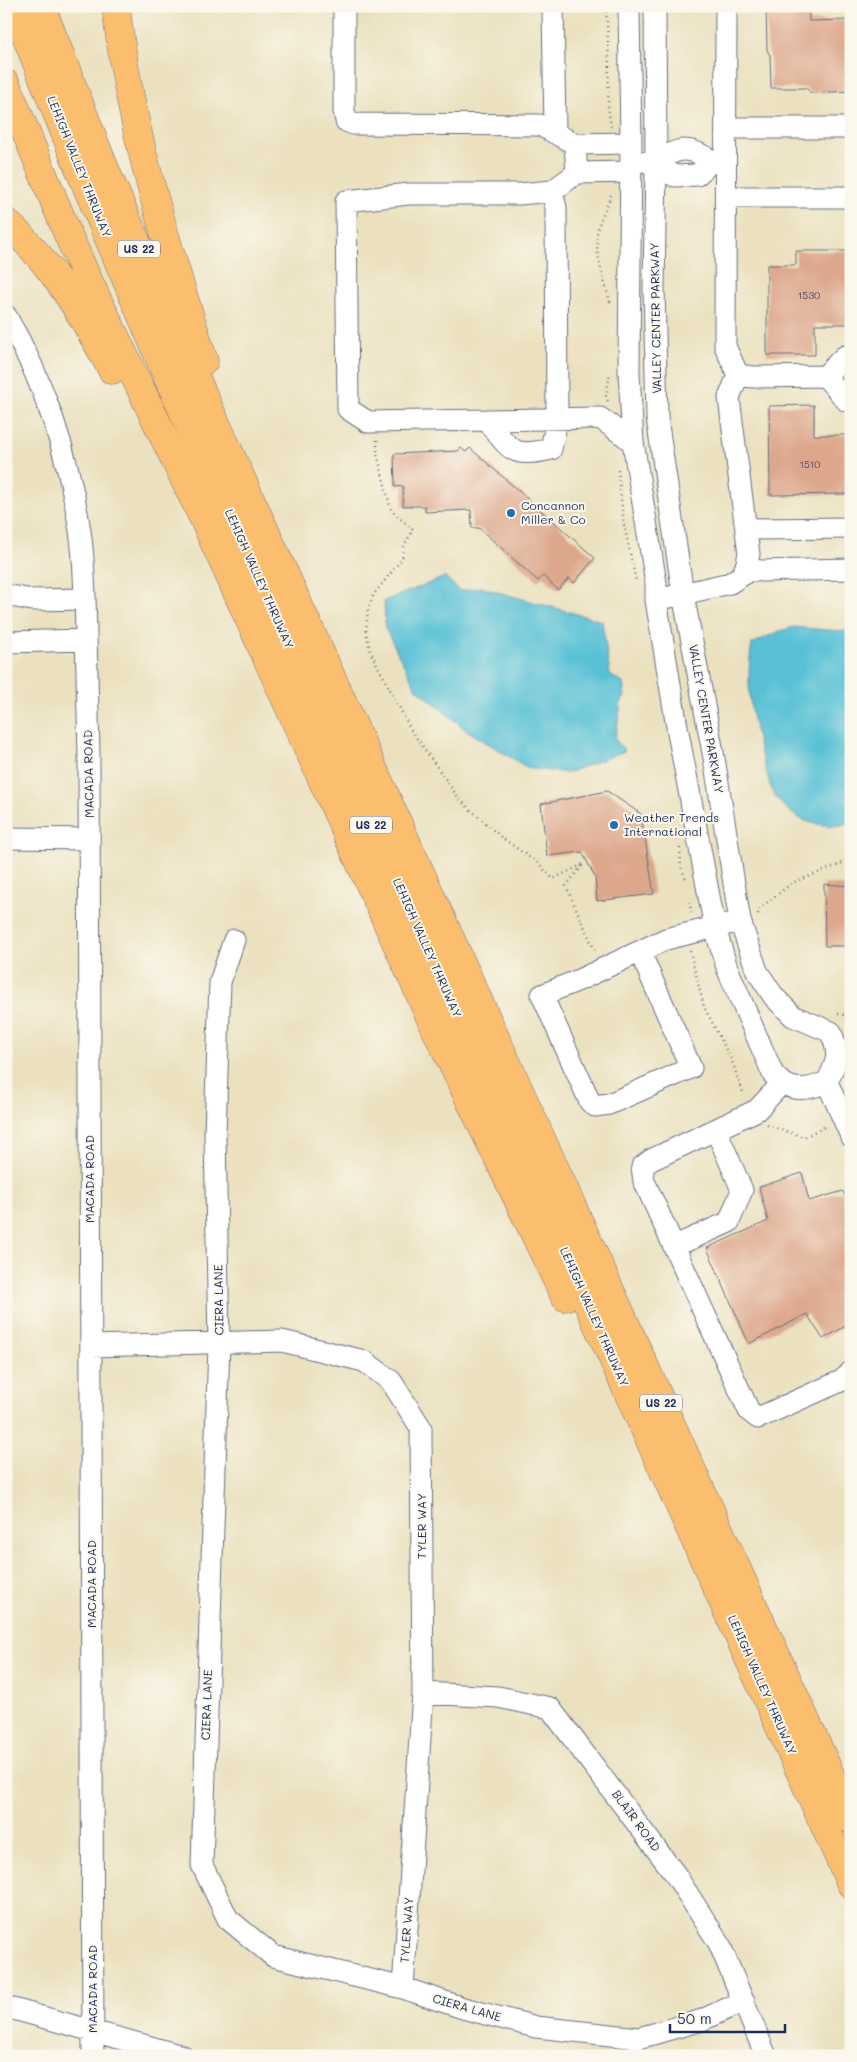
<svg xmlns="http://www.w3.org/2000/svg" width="857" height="2062" font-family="Mali,sans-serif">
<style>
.water{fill:#59c1d6;stroke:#3a789a}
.building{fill:#dda78c}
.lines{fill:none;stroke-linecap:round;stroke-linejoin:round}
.minor-casing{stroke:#646d80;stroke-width:23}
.highway-casing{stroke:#646d80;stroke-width:29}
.path{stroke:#646d80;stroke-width:2.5;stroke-dasharray:1 4;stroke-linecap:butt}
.minor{stroke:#fff;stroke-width:21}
.highway{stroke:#fbbe6e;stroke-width:28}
.poi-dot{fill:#1f6fb2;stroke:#fbf7ec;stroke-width:2}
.labels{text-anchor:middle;stroke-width:4;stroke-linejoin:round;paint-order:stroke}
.number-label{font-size:10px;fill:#4c4d6a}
.shield{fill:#fbf7ec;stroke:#5e6b89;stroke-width:1}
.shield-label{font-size:11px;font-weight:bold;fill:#1b2f5e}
.street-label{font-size:12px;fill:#1b2f5e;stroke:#fbf7ec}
.poi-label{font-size:12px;fill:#1b2f5e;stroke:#fbf7ec;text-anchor:start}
</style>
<rect width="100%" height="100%" fill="#fbf7ec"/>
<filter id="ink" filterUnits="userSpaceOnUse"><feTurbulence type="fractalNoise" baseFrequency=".02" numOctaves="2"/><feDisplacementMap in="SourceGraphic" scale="10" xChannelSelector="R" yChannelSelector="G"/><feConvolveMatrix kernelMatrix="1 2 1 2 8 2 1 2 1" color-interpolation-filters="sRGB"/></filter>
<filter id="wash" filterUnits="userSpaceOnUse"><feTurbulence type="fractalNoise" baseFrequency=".0096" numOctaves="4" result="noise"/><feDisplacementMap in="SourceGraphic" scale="20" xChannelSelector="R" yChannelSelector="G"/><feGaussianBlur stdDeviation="1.12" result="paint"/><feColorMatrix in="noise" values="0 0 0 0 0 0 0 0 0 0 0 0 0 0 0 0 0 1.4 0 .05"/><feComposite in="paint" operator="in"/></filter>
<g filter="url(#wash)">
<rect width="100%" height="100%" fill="#ebe1bf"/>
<path class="water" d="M445 577 460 591 480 587 602 621 610 675 623 683 625 696 621 703 615 739 625 751 567 773 528 768 465 729 416 688 385 628 384 601Z
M794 627 851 632V821C838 828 832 826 818 824 801 822 785 810 775 796 770 789 769 779 766 771 753 730 744 686 752 644L777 632Z"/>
<g id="blocks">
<path class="building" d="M766 6H809V21L851 20V91L811 93 806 88H771L770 55 767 50Z
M796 251H851V324H815V355H767V265H796Z
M814 405V435H851V494L770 495 769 406Z
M461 448 466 452 470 448 595 558 574 583 569 578 558 590 543 576 538 581 479 528H472L471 510 425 512V506H403V486L395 487 394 454 458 451Z
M607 791 641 814 654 894 597 901 595 877 582 852 547 856 541 804Z
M824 884 851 886V946H825Z
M802 1173 809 1201 843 1191 851 1210V1323L823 1339 807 1314 749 1344 707 1248 768 1221 759 1187Z"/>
</g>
</g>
<g filter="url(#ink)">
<use href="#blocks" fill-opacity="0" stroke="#646d80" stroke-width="1"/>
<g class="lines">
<g class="minor-casing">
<path id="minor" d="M344 6V111L346 121 353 124 540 125 575 144 577 173
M553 6 555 133
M629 6 631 143 629 372 633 442 656 583V600L677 727 715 928 727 968 773 1074C789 1093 806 1091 827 1082 838 1060 840 1055 831 1032L793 1016 774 997 757 971 740 921 714 758 683 594 657 418 654 289 656 163 655 6
M726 128H851
M575 144 631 143
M646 162 656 163 674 176 697 175 712 161C690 146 678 146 656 163
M631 172 577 173 552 191 519 194H409L346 201 348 409 368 422 600 418 633 442
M726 197H851
M6 316C44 380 69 457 80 531 85 564 85 599 86 633 87 674 88 714 89 755L93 2056
M738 375 753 377 825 376 845 356H851
M825 376 847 401H851
M486 420C511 449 510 459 551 449L557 420 556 208 552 191
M746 529 851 528
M745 568 761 571 851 569
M6 595 32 600 85 599
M670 597 730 583 744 574 749 554 729 398 738 375 725 346 726 6
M6 642 86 640
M6 838 89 839
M234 940 220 982 215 1134 219 1344 202 1865 228 1919 273 1956 403 1988 463 2008 536 2027 639 2038 702 2020 744 2001
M640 952 691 1068 609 1104 595 1106 590 1102 542 995 579 980 666 939 728 924
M827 1082 851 1136
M781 1084 757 1110 651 1160 642 1167 644 1181 749 1411 758 1418 843 1380 851 1372
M675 1246 729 1222 742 1190 716 1130
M91 1346 282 1341 364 1361 391 1381 421 1428 423 1693 403 1988
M423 1693 498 1697 550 1708 675 1874 719 1943 766 2056
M6 2007 183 2056"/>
</g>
<g class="highway-casing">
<path id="highway" d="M14 6 81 173 168 378 851 1884
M41 6 103 164 191 368 851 1820
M116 6C129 128 167 245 204 361
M6 84 69 237 89 282 205 522 436 1030 565 1297
M6 222C53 264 83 316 112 370"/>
</g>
<path class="path" d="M606 6 609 60 608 107 611 127
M610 302C605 282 593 249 598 228 601 217 607 206 611 195
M608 401 606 396 610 373
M377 440V453L391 510 413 530 404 546 402 559 374 594 368 609 366 631 370 651 411 730 460 800 501 837 540 865 553 879 583 864
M618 470 624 525 636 581
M680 848 681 867 686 879
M582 866 566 886 595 951
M690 902 691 914
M758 914 759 909 792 883 851 860
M690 951 704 1007 731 1059 744 1095
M838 1014 851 1015
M767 1125 804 1137 826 1126"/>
<use href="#minor" class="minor"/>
<use href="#highway" class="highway"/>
</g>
</g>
<g class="poi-dot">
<circle cx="511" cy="513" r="5"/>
<circle cx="614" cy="825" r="5"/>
</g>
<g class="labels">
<g class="number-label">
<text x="809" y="299">1530</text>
<text x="810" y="468">1510</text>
</g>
<g class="shield">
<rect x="118" y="240.5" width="42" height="17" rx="4"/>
<rect x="350" y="816.5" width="42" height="17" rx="4"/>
<rect x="640" y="1394.5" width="42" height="17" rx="4"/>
</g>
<g class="shield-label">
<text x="139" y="253">US 22</text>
<text x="371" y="829">US 22</text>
<text x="661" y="1407">US 22</text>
</g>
<g class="street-label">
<text transform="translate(79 167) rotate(68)" y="4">LEHIGH VALLEY THRUWAY</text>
<text transform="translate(656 318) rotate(-91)" y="4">VALLEY CENTER PARKWAY</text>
<text transform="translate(259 579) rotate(66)" y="4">LEHIGH VALLEY THRUWAY</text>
<text transform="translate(706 719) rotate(80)" y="4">VALLEY CENTER PARKWAY</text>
<text transform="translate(89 774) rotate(-91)" y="4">MACADA ROAD</text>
<text transform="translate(427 948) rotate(66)" y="4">LEHIGH VALLEY THRUWAY</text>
<text transform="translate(90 1179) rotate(-90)" y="4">MACADA ROAD</text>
<text transform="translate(219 1300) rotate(-91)" y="4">CIERA LANE</text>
<text transform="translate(594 1317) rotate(66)" y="4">LEHIGH VALLEY THRUWAY</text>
<text transform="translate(422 1526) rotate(-90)" y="4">TYLER WAY</text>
<text transform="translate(92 1584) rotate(-90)" y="4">MACADA ROAD</text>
<text transform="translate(762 1685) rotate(66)" y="4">LEHIGH VALLEY THRUWAY</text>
<text transform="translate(207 1705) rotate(-88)" y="4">CIERA LANE</text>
<text transform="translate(636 1821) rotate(54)" y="4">BLAIR ROAD</text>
<text transform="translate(407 1930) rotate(-86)" y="4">TYLER WAY</text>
<text transform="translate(93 1989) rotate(-90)" y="4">MACADA ROAD</text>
<text transform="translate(467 2008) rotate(16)" y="4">CIERA LANE</text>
</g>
<g class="poi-label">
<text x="521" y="510">Concannon<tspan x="521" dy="14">Miller &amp; Co</tspan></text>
<text x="624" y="822">Weather Trends<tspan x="624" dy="14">International</tspan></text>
</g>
</g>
<rect width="857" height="2062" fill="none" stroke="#fbf7ec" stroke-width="25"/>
<path d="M670 2024v8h115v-8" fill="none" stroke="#1b2f5e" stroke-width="2.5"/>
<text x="677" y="2024" font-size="15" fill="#1b2f5e" stroke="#fbf7ec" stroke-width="4" paint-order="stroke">50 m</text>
</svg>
